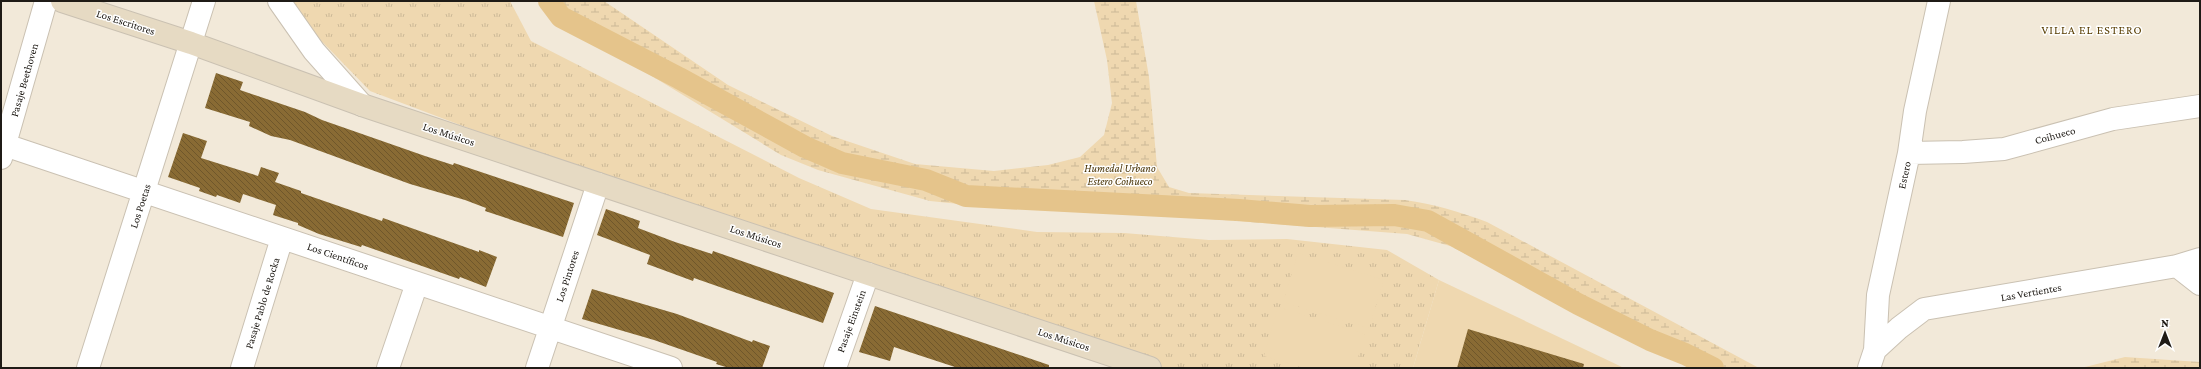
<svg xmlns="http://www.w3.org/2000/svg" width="2201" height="369" font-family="'Crimson Pro',serif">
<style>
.grass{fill:url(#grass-tufts)}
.wetland{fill:url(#wetland-marsh)}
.pitch{fill:#efd8b0}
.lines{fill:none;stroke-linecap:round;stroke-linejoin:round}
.canal{stroke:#e5c48b;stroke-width:22}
.building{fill:url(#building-back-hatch)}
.street-casing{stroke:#cac1b2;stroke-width:24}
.secondary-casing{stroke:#cac1b2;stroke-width:24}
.street{stroke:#fff;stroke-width:22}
.secondary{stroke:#e6dac3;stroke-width:22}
.labels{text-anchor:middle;stroke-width:3;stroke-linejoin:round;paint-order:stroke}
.street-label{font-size:11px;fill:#1f1b16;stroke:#fff}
.park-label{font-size:11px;font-style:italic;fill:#463000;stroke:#fff}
.neighbourhood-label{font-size:12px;letter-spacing:1px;fill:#573c00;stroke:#fff}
</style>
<defs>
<pattern id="grass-tufts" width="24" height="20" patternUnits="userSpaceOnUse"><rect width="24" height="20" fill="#efd8b0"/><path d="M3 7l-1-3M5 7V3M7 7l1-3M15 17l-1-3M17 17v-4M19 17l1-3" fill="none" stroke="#ccb997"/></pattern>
<pattern id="wetland-marsh" width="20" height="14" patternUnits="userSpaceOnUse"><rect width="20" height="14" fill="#efd8b0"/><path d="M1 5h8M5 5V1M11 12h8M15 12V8" fill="none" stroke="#ccb997"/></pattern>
<pattern id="building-back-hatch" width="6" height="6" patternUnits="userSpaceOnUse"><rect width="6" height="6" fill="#896b34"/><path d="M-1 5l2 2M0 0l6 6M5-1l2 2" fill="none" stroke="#6f572b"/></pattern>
</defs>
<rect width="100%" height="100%" fill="#f2e9d9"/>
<path class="grass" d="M291 1H510L531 41 799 178 871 209 1037 232 1124 233 1209 240 1287 239 1387 250 1439 280 1413 368H1164L596 176 370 91 304 23Z"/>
<path class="wetland" d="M553 1H604L728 85 832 136 915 164 994 171 1048 165 1080 157 1104 135 1112 103 1107 60 1094 1H1136L1149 77 1157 167 1169 187 1189 193 1405 200C1434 204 1460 212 1487 222L1759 368H1694L1450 246 1407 234 1091 210 1007 209 930 201 818 170 781 155 642 70 586 33Z
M2125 357 2200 362V368H2081Z"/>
<path class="pitch" d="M1298 253 1384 280 1369 328 1283 302Z
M1439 280 1622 367V368H1413Z
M1278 307 1365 334 1355 368H1304L1264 356Z"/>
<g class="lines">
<path class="canal" d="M549 1 561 17 679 78 805 147 842 163 926 180 966 196 1239 210 1310 216 1394 215 1428 221 1578 304 1650 340 1685 354 1713 368"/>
</g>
<path class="building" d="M216 73 243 82 240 90 305 112 322 120 425 156 453 165 454 163 574 203 563 237 485 211 486 208 465 200 410 184 290 140 271 136 249 126 250 122 205 108Z
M183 133 207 141 201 158 258 176 261 167 279 173 275 182 301 191V193L382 221 383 218 479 252V250L497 257 486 287 460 277 459 279 362 245 361 247 319 234 298 225V223L273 215 276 205 243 194 240 203 217 195 216 197 199 191 200 188 168 177Z
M606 209 640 221 638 228 675 242 712 254 713 251 834 293 823 323 694 278 693 281 647 264 650 255 597 235Z
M592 289 677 314 752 342 753 340 770 346 762 368H729L716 364 717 362 654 340 582 319Z
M875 306 1049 365V368H958L894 347 890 361 859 352Z
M1468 329 1584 364 1583 368H1457Z"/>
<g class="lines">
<g class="street-casing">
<path id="street" d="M279 1 314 51 362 105
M5 145 671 368
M1909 153 1963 152 2004 149 2113 119 2200 106
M1 158 46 1
M2177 266 2200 284
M1875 350 1899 328 1924 309 2177 266 2200 259
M88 368 204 1
M242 368 282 238
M388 368 417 283
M537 368 598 184
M835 368 868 274
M1869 368 1875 350 1878 295 1909 153 1915 111 1939 1"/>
</g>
<g class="secondary-casing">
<path id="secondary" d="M62 1 191 43 362 105 1150 368"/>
</g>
<use href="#street" class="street"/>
<use href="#secondary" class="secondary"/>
</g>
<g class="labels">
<g class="street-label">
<text transform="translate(126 22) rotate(18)" y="4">Los Escritores</text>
<text transform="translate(24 80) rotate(-74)" y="4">Pasaje Beethoven</text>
<text transform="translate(449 134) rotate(18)" y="4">Los Músicos</text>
<text transform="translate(2055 135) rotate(-15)" y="4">Coihueco</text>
<text transform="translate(1904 175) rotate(-78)" y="4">Estero</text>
<text transform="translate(140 206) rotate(-72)" y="4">Los Poetas</text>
<text transform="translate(756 236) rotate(18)" y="4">Los Músicos</text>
<text transform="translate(338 256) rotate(19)" y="4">Los Científicos</text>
<text transform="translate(567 276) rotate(-72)" y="4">Los Pintores</text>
<text transform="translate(2031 292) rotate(-10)" y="4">Las Vertientes</text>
<text transform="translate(262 303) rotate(-73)" y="4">Pasaje Pablo de Rocka</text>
<text transform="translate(851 321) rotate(-70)" y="4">Pasaje Einstein</text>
<text transform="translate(1064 339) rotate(18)" y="4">Los Músicos</text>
</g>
<g class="park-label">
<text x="1120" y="172">Humedal Urbano<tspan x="1120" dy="13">Estero Coihueco</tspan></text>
</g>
<g class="neighbourhood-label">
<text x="2092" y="34">VILLA EL ESTERO</text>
</g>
</g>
<rect width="2201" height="369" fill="none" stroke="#1f1b16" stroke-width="4"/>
<g transform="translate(2165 333)" stroke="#ffffff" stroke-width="3" paint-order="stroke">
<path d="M0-3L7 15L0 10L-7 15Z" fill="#1f1b16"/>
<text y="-6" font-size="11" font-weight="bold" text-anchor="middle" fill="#1f1b16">N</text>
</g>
</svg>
